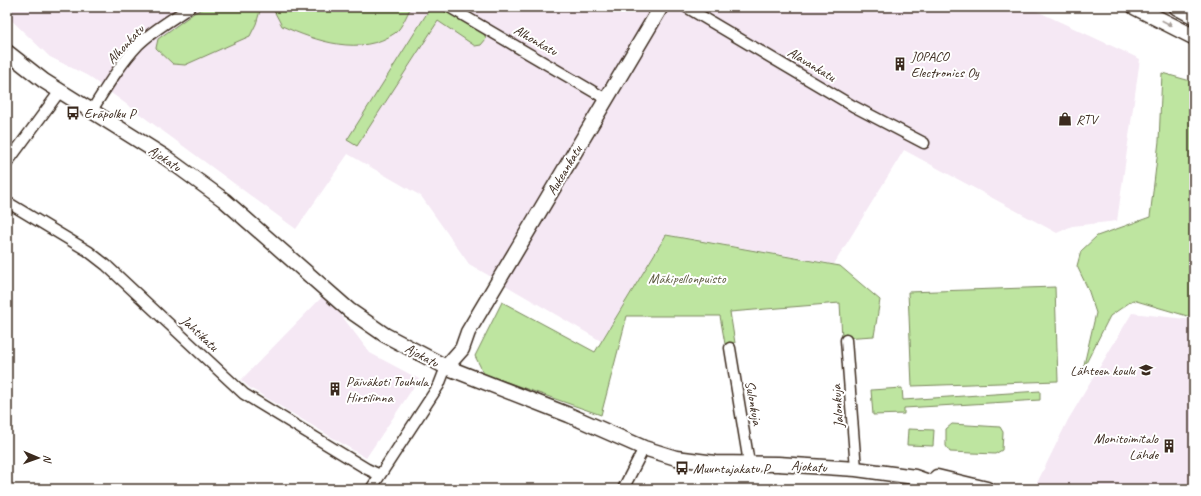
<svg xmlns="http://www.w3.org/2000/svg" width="1201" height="496" font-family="Caveat,sans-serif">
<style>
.built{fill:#f5e8f4}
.green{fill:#bee5a0;stroke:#7c885f}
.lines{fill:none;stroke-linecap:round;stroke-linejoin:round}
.street-casing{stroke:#3b2a1e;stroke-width:13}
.secondary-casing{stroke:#3b2a1e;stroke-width:17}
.primary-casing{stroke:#3b2a1e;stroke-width:18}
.street{stroke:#fff;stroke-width:10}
.secondary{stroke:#fff;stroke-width:14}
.primary{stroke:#fff;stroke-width:15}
.oneway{fill:#a79f9a}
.labels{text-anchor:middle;stroke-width:4;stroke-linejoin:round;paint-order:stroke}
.street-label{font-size:14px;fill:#3b2a1e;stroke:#fff}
.poi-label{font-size:14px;fill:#3b2a1e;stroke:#fff;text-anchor:start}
.park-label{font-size:14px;fill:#5c593e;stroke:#fff}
</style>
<rect width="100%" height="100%" fill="#fff"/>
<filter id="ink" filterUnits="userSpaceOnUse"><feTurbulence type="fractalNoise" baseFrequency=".025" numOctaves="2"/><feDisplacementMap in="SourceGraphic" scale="8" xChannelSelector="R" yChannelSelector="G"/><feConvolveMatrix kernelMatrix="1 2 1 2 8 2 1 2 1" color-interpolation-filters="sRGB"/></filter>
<g filter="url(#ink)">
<path class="built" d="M7 7H1028L1140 59 1117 221 1072 226 1057 233 904 150 834 264 666 234 601 341 469 264 421 196 348 154 296 229 88 76 50 57 7 16Z
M325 294 370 353 419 379 366 458 250 388 241 380Z
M1132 313 1194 320V489H1039L1037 483 1068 420Z"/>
<path class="green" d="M206 7H258L260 11 256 24 250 36 185 65 173 64 156 48 158 39 194 13Z
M272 7H411C407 14 402 28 395 33 361 57 316 41 282 26Z
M434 7H441L484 33 486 39 481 45 475 46 438 21 357 146 347 140 429 10Z
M1162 73 1194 82V318L1133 300 1110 316 1083 369 1096 313 1088 289 1077 266 1081 251 1097 236 1150 217 1159 141Z
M666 235 840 266 880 300 874 336 842 338 840 303 730 312 735 343 725 344 720 316H627L601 415 484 374 475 356 502 302 595 352Z
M1055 287 1058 381 912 386 908 292Z
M902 388 903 400 1040 391V400L904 408V414L873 415 871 390Z
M952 424 1000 427 1003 432 1002 450 995 454 950 452 946 446V429Z
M908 429 934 430 933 446 907 445Z"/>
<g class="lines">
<g class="street-casing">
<path id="street" d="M449 7 606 99
M686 7 853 106 924 143
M92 110C106 88 120 64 138 45 153 30 173 19 190 7
M7 163 60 91
M7 202 88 251 106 265 244 394 367 469 380 475
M846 340 856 469
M730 348 749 463
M371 489 439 385 446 367
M623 489 644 448"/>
</g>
<g class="secondary-casing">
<path id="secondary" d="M7 52 44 81 165 157 224 200 349 310 385 335 446 367 569 415 644 448 676 458 715 463 778 464 856 469 915 477 949 489
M446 367 462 349 468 332 661 7
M937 477 987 489"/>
</g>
<g class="primary-casing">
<path id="primary" d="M1135 7 1194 37
M1177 7 1194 16"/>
</g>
<use href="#street" class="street"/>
<use href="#secondary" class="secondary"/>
<use href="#primary" class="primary"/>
</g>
<defs><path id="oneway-solid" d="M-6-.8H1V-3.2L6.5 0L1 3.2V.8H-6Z"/></defs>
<use class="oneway" href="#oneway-solid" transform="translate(1167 23) rotate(27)"/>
</g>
<defs>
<g id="building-bare" transform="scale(1.08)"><path d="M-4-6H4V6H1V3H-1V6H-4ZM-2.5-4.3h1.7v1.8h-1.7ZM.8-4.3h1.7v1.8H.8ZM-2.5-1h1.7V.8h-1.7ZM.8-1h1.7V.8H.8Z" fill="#3b2a1e" stroke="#fff" stroke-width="2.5" paint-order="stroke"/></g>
<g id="bus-bare" transform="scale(1.08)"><path d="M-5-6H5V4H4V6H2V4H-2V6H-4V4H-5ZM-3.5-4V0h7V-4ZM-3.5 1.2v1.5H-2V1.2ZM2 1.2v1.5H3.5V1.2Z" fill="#3b2a1e" stroke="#fff" stroke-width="2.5" paint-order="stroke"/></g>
<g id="shop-bare" transform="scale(1.08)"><path d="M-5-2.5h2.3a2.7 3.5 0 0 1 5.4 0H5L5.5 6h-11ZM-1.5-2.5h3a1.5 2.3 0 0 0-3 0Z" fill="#3b2a1e" stroke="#fff" stroke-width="2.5" paint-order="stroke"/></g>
<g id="school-bare" transform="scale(1.08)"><path d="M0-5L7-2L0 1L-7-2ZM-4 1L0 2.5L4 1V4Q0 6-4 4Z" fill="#3b2a1e" stroke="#fff" stroke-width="2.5" paint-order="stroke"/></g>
</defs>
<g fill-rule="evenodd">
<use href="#building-bare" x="900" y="64"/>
<use href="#bus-bare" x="73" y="113"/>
<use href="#shop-bare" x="1065" y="119"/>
<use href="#school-bare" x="1146" y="370"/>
<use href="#building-bare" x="335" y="389"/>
<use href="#building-bare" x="1169" y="446"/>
<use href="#bus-bare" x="682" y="468"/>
</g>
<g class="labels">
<g class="street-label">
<text transform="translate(536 40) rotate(30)" y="5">Alhonkatu</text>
<text transform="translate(125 44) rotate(-47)" y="5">Alhonkatu</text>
<text transform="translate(812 64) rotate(31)" y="5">Alavankatu</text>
<text transform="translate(165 158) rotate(34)" y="5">Ajokatu</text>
<text transform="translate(564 170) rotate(-59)" y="5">Aukeankatu</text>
<text transform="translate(200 333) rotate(43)" y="5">Jahtikatu</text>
<text transform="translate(422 355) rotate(28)" y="5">Ajokatu</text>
<text transform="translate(754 403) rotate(80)" y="5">Sulonkuja</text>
<text transform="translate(837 406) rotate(-94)" y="5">Jalonkuja</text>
<text transform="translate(809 466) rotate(4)" y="5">Ajokatu</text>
</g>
<g class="poi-label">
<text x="911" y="61">JOPACO<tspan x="911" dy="16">Electronics Oy</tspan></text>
<text x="84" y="118">Eräpolku P</text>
<text x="1076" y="124">RTV</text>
<text x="1135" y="375" text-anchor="end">Lähteen koulu</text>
<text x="346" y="386">Päiväkoti Touhula<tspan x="346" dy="16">Hirsilinna</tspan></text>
<text x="1158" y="443" text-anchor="end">Monitoimitalo<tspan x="1158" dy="16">Lähde</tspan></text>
<text x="693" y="473">Muuntajakatu P</text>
</g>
<g class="park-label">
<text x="687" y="283">Mäkipellonpuisto</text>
</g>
</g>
<rect width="1201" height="496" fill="none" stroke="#fff" stroke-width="24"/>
<rect x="12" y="12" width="1177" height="472" fill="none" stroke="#3b2a1e" stroke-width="1.5" filter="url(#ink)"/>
<g transform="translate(38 458) rotate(92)" stroke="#ffffff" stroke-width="3" paint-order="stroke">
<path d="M0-3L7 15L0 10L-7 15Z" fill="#3b2a1e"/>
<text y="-6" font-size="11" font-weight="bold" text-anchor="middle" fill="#3b2a1e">N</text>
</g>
</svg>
